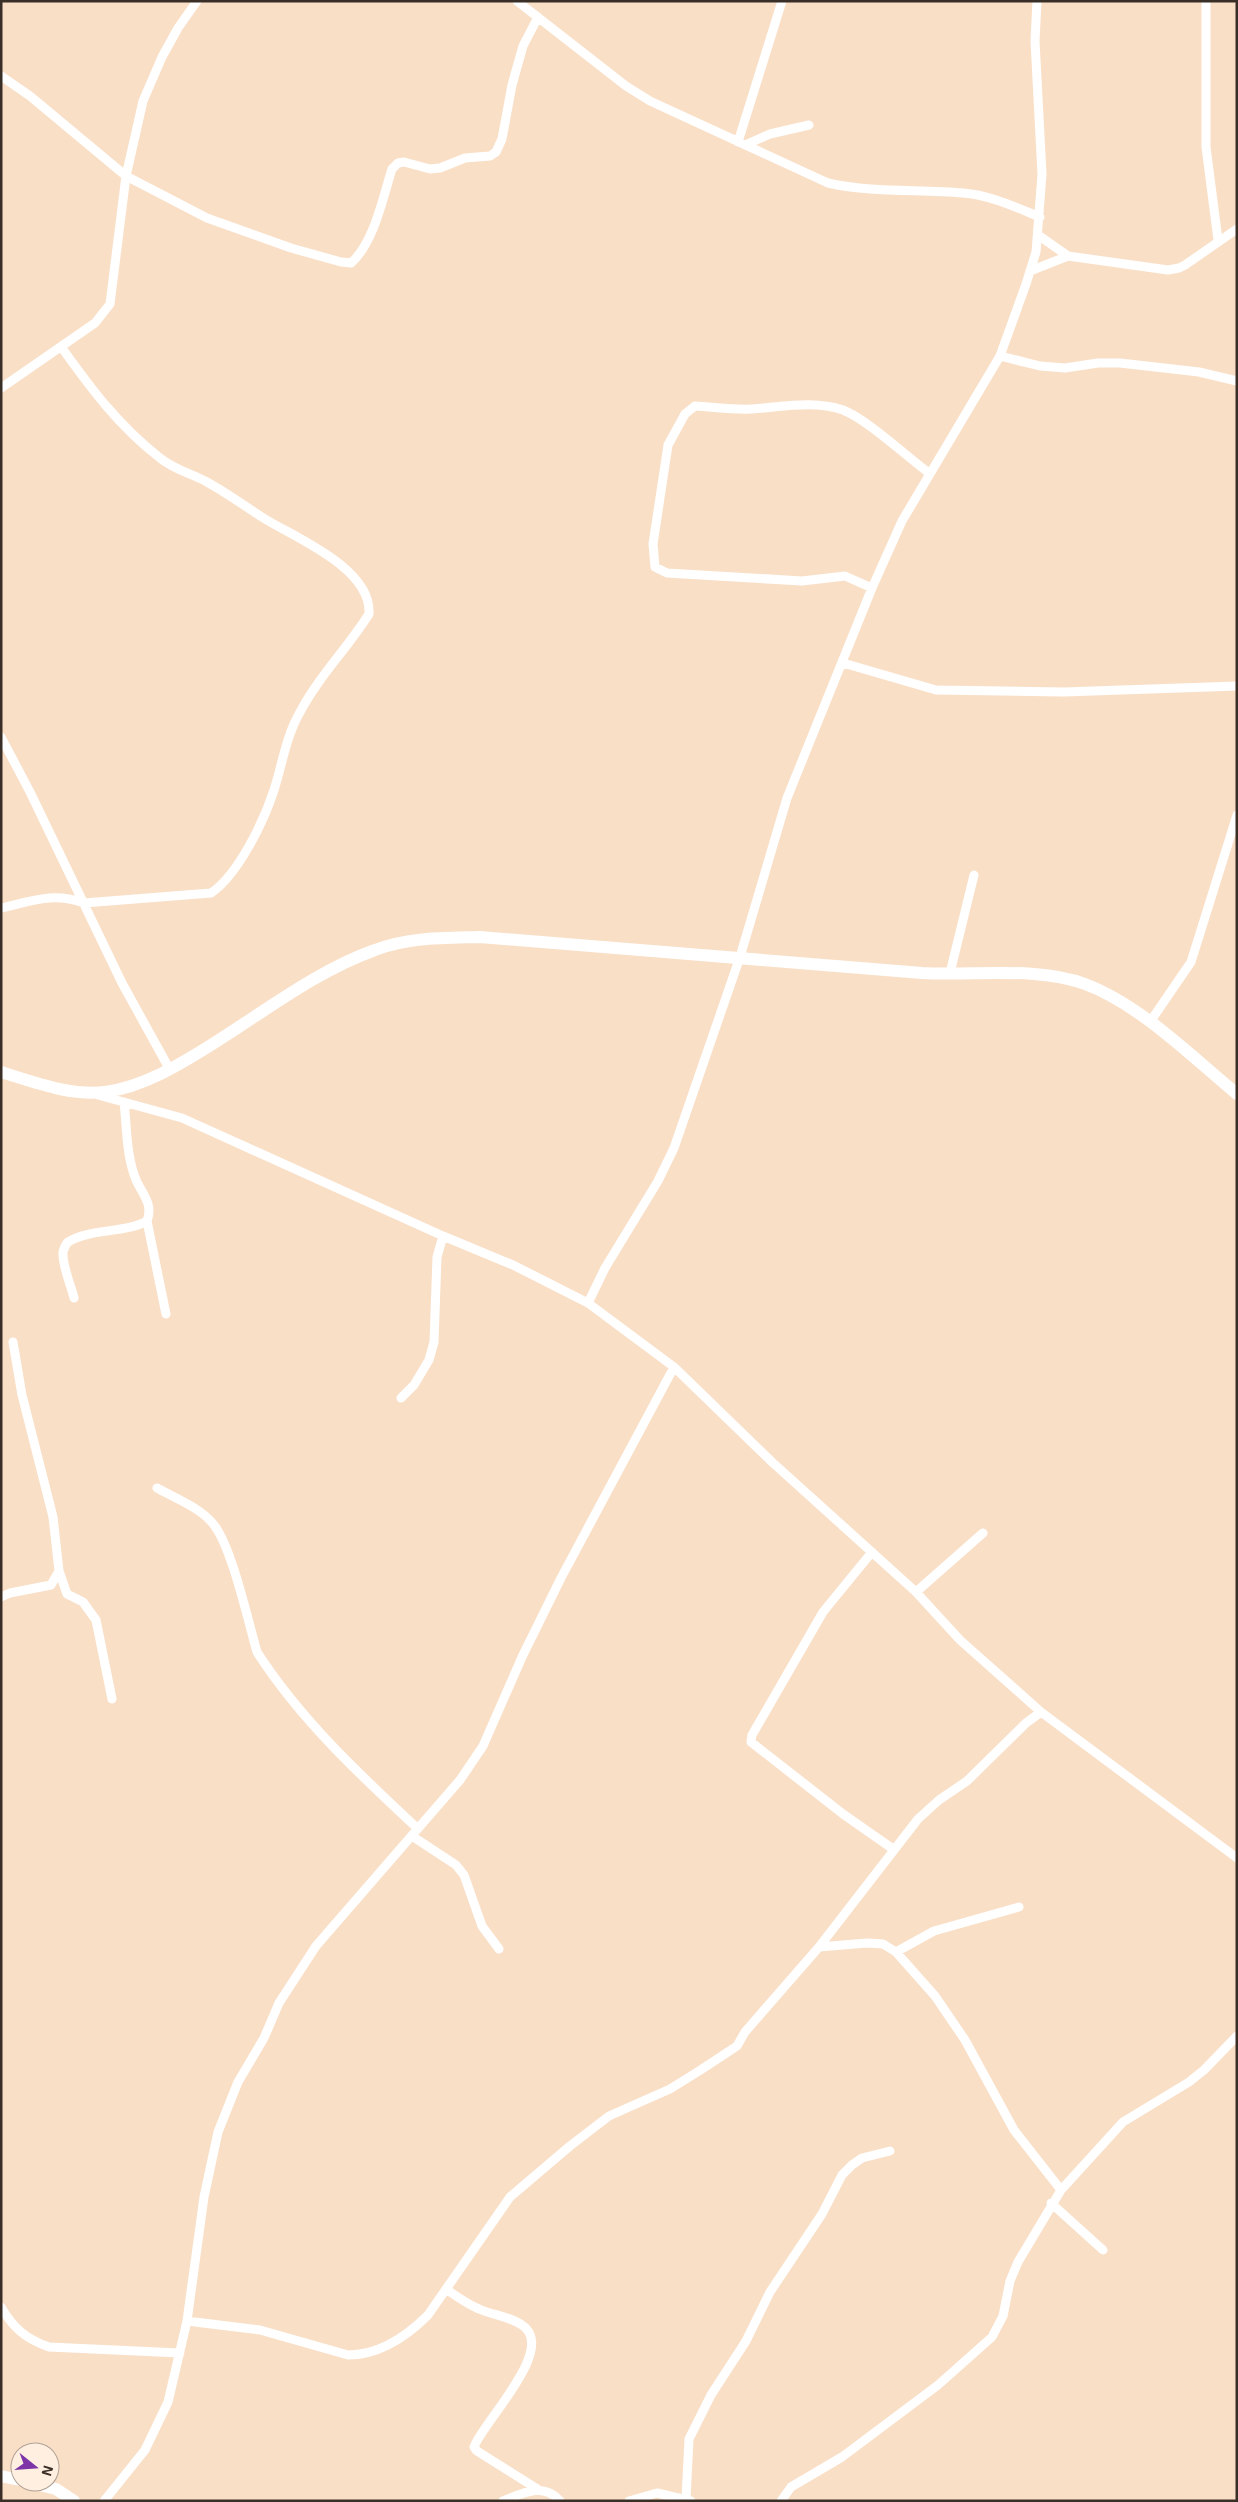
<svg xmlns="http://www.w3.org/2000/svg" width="1238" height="2502" font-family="'Exo 2',sans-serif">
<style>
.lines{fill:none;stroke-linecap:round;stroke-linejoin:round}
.street{stroke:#fff;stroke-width:9}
.secondary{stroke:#fff;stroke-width:12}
</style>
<rect width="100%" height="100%" fill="#fadfc7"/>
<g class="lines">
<path class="street" d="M517 1 626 86 650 101 828 183C872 193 918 189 963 193 990 195 1015 207 1040 217
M1206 1V147L1218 240
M1 76 30 96 126 176 207 218 291 248 341 262 351 263C374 243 383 197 392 169L398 163 404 162 430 169 440 168 465 158 490 156 496 152 502 139 512 85 523 46 538 17
M738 142 782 1
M745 145 770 134 809 125
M1038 235 1068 256 1168 270 1179 268 1185 265 1237 229
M1030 271 1068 256
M1000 356 1040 366 1065 368 1098 363H1120L1199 372 1237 381
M1 388 95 323 110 304 126 176 143 101 162 57 178 28 197 1
M872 588 845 576 802 581 667 573 655 567 653 544 668 445 685 414 695 406C714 407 734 410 752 409 783 407 813 400 843 410 868 420 906 456 929 473
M843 663 936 690 1064 692 1237 686
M1 737 30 792 122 983 170 1070
M1 908C33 901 52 892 84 903L211 893C238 875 264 821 274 790 282 765 286 737 299 714 318 677 347 649 369 614 372 569 298 539 265 519 246 507 227 493 207 482 192 474 173 469 160 458 119 426 92 390 62 348
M950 973 974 875
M1150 1022 1191 962 1237 815
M98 1095 182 1118 443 1236 513 1265 588 1303 674 1367 772 1462 916 1592 960 1640 1041 1712 1237 1858
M147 1221 166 1314
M74 1298C71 1285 62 1266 63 1252 64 1248 65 1245 68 1242 87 1229 126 1233 147 1221 153 1205 144 1196 137 1182 126 1158 127 1127 124 1102
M588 1303 605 1268 658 1181 674 1148 740 957 787 798 872 588 902 521 1000 356 1026 284 1036 252 1042 174 1035 41 1037 1
M401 1398 414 1385 429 1360 434 1342 437 1257 443 1236
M157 1488C175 1498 201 1508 214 1525 232 1548 248 1621 257 1652 300 1719 359 1774 417 1828
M872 1552 823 1612 752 1735 751 1742 843 1814 893 1849
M59 1571 67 1594 83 1602 96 1620 112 1699
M916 1592 983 1533
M1 1597 10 1593 51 1585 59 1571 53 1517 22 1395 13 1342
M412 1836 456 1865 464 1875 482 1926 499 1949
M819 1947 867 1943 883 1944 896 1952 935 1996 965 2040 1014 2130 1061 2190
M896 1952 934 1931 1019 1907
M1051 2203 1103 2250
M446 2289C456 2296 467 2304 479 2309 492 2315 509 2316 522 2325 558 2348 483 2422 474 2447L477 2451 539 2490
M1 2307C13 2328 26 2339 49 2347L180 2353
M187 2321 260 2330 348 2355C379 2355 406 2337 428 2315L510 2197 570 2146 609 2116 670 2089 699 2071 737 2046 745 2032 819 1947 918 1819 939 1800 967 1781 1026 1723 1041 1712
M686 2499 689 2439 711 2395 746 2341 770 2292 822 2214 842 2175 852 2165 862 2158 890 2151
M104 2501 145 2450 168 2402 187 2321 204 2197 218 2132 238 2082 264 2038 279 2003 316 1946 460 1780 483 1746 522 1657 561 1578 674 1367
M503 2501C523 2493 544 2482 560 2501
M629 2501 657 2493 691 2501
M781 2501 791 2487 842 2457 938 2385 992 2337 1003 2316 1010 2281 1018 2262 1061 2190 1123 2122 1189 2082 1204 2070 1237 2036"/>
<path class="secondary" d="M1 1072C34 1082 70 1096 105 1092 143 1087 179 1065 211 1045 264 1012 316 971 375 950 409 937 444 938 480 937 627 948 775 962 922 973 973 976 1037 966 1085 984 1141 1005 1192 1057 1237 1094
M1 2476 20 2480
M27 2482 56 2489 74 2501"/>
</g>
<rect width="1238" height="2502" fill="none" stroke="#3a2f26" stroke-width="5"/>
<g transform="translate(35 2467) rotate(107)"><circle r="24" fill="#ffefe0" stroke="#b0a296"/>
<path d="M0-4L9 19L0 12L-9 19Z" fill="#7c34a7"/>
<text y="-8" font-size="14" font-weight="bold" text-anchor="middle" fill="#3a2f26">N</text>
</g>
</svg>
